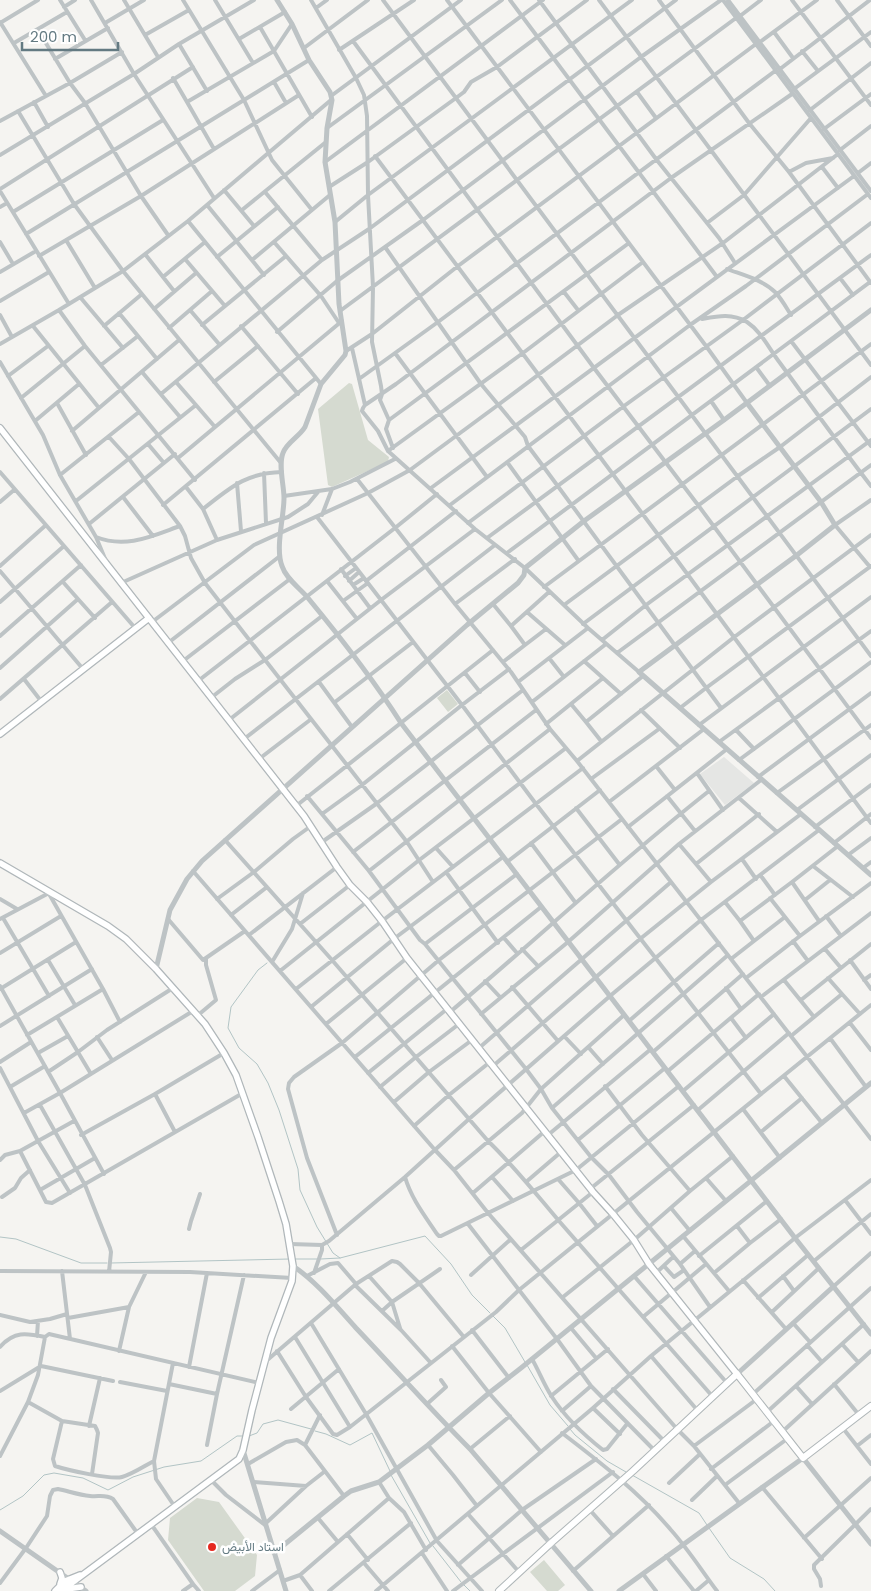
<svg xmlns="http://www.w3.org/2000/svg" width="871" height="1591" font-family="Poppins,Vazirmatn,sans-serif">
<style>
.built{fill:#e5e6e4}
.green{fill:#d5dad0}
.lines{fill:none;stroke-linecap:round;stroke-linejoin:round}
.stream{stroke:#b2c4c5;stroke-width:1}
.secondary-casing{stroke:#b0b7ba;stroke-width:8}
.primary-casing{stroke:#afb6b8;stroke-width:8}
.minor{stroke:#bdc3c5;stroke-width:4}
.tertiary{stroke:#bdc3c5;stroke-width:5}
.secondary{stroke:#fff;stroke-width:5.5}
.primary{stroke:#fff;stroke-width:6}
.poi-dot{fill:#e52920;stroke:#fff;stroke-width:2}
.labels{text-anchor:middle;stroke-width:5;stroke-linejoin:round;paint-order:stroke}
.poi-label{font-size:12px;fill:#637a82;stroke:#fff;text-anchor:start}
</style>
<rect width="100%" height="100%" fill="#f5f4f1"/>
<path class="built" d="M724 757 754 783 725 805 700 774Z"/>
<path class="green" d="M349 383 352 384 368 440 389 457 388 462 332 487 328 485 318 409Z
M447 690 458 704 448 712 437 698Z
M197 1498 219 1502 257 1555 255 1576 235 1591H204L168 1540 170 1518Z
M544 1560 565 1585 558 1591H547L530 1572Z"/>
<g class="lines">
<path class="stream" d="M267 963 258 970 231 1007 228 1028 239 1048 257 1064 268 1083 279 1110 298 1169 300 1190 317 1227 333 1253 340 1258
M0 1237 16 1239 81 1263H107
M294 1259H317
M321 1259 340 1258 425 1236 451 1264 472 1295 490 1313
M111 1263 290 1259
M493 1316 505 1328 525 1362
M527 1365 550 1405 568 1426
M570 1429 575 1435 607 1461 626 1472
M315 1431 326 1434 350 1445 372 1433 390 1471
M249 1436 257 1433 263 1424 278 1420 311 1429
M391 1475 430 1543
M632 1475 699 1513 707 1525
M0 1510 23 1496 44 1475 54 1473 83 1478 108 1490 133 1477 164 1467 201 1461 237 1436H243
M709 1528 730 1558 764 1579 775 1591
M433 1546 461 1582
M464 1585 470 1591"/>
<g class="secondary-casing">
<path id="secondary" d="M0 428 304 816 337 867 350 885 367 902 382 921 407 958 593 1192 613 1214 634 1240 649 1264 737 1374
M0 734 149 618
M0 863 108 926 126 939 156 969 205 1024 224 1053 236 1075 258 1137 279 1201 286 1224 293 1266 292 1281 271 1338 252 1410 243 1450 239 1459 61 1591
M60 1572 62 1578 60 1584
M67 1589 81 1587
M55 1591 65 1581 80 1575"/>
</g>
<g class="primary-casing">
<path id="primary" d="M499 1591 551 1543 633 1471 737 1374 803 1458 871 1406"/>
</g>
<path class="minor" d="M60 0 85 40
M91 0 134 74 214 198
M124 0 158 57
M183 0 244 100 272 160 312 210
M215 0 253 63
M311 0 356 78 364 95 367 116 368 195 373 287 372 342 381 386 382 394 380 400 389 420
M383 0 871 656
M447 0 706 346 747 403
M510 0 717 277
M539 0 656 159 719 238 735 263
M599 0 871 365
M659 0 749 123 789 172 871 283
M723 0 871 198
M728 0 871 191
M792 0 871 105
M837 0 871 46
M64 7 75 0
M316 8 327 0
M740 16 761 0
M0 22 46 96
M0 23 38 0
M105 23 144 0
M260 27 312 117
M38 30 70 83 85 103 141 196 168 235
M774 32 793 58
M145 35 189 10
M239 39 285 12
M353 41 594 368 698 505 871 738
M760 42 817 0
M14 43 67 12
M179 44 207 91
M304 48 368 0
M339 50 414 0
M802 51 818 71
M55 59 108 28
M780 69 870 0
M173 78 187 102
M274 82 286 103
M794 89 871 32
M637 92 656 118
M331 96 461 0
M34 102 48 127
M810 110 871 63
M18 111 74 204 123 271 281 463
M0 121 70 83 122 52
M327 128 502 0
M824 129 871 94
M214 149 187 102 274 51 292 24
M840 150 871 126
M0 155 134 74 179 44 254 0
M375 156 674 556 871 823
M325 162 543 0
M822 167 838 188
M789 172 806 163 833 158
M858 173 871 163
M329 187 368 162 456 98 464 92 471 82 497 67 587 0
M0 189 193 67
M224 190 254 226
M0 191 69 304
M265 192 322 260
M207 205 264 275
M0 207 7 203
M242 210 326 142
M13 212 163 120
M188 221 321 384
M335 222 368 195 632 0
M707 223 744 195 811 118
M26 234 309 60
M66 240 95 288
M0 242 13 264
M274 242 321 296 339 323
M385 247 481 384 525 437 528 446 543 466 721 708
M145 254 163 277
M39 256 141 196 299 95
M217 257 278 207
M185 259 225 306
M252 260 330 195
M727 269C743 275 763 280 775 292 781 298 786 307 791 315
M0 272 36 251
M840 278 853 295
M174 291 163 277 205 242
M564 292 578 310
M80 297 123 348
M0 301 49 272
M154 309 196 273
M59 310 85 346 195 480
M190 310 219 344
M340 311 736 18
M119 313 157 359
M0 315 12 337
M702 319C718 316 732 313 747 322 762 332 769 349 780 363 810 404 840 446 871 486
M202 325 286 256
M33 326 99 408
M104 326 142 294
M241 326 298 394
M169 328 212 291
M277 332 337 281 423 220 641 57 721 0
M791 341 871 446
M0 344 59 310 123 271 188 221 331 100
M352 348 365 405 363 408 362 411 378 431 388 451
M346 351 372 334 458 266 756 44
M395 353 487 477
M0 362 43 435 60 475 96 537 106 561
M101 365 138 336
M756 367 770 386
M142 372 180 417
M8 376 48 346
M359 379 438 322 775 71
M176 382 215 427
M214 382 258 346
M161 394 322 260 369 229 676 0
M21 398 85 346
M711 401 724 420
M57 403 86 455
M365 405 396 384 671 178 792 94
M35 421 79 384
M72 431 179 340
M109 437 129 459 180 526 185 536 191 558 205 583 407 842 433 882
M148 444 164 463
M393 448 386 429 389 420 629 243
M178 458 342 321
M507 462 578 560
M0 472 136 629
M264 473 266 523
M60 475 139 412
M357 479 455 604 511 672 550 729 577 761 871 1139
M237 483 241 531
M186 487 203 509 217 540
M431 488 854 176
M284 496 332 489 350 482 395 459
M123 497 153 536
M76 501 196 405
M0 502 14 490
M163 505 316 378
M450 505 690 325 746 286 868 194
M203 509C230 488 245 473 282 472
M322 515 332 489
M317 517 462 705 509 669
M468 523 624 406 743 320 871 223
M89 524 175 454
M96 537C126 549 152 536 180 526
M487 538 871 255
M507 553 870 282
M0 566 46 525
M870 567 835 525 871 500
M341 569 370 608
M0 571 83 669
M345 576 356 568
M327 581 357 619
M349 581 359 572
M366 581 456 511
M63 582 78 599
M121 583 217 540 288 517 308 504 318 492
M353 585 364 578
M544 587 871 344
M343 601 368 583
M0 602 64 546
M455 604 515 559
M493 604 511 626 549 592
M564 605 738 476 780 447 871 377
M527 612 565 645
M152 622 254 545 368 493 410 470 498 405 618 315 723 243 838 154
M583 624 871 409
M0 636 81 565
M602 640 646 605 871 440
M168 643 280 556
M525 645 546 629
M617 653 871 465
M549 658 564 677
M183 661 290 579
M584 661 621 694
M503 662 525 645 511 626
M0 668 78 599 95 618
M639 672 588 628 525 568 475 529 388 451 523 353 643 262
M465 673 480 692
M24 679 41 701
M198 681 395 528 437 494
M319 682 352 727
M518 682 588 628
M212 697 235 679 265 660 322 616
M0 699 112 602
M335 702 413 642
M532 702 606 644
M571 704 586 722
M680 708 706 688 871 566
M641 710 680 748
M229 720 381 600 475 529
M546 724 603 678
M699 725 871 597
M736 730 754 749
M244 739 495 545
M601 741 586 722 643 676
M719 742 871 631
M259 759 310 720
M739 760 871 662
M577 761 733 638 871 535
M656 766 675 790
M697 773 723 810
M758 777 871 693
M591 779 659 729
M777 793 871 725
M307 796 369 871 420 940 425 944 526 1069 541 1089 552 1108 591 1157 609 1175 637 1212 680 1264 710 1307
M667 796 695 831
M739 798 777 832
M609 802 704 729
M296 806 493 650
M576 808 619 864
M797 810 871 755
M322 814 362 785 462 705 536 804 761 1094
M628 827 727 749
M815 827 871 785
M225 840 332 960 488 1141C514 1166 536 1194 559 1221 610 1280 662 1338 713 1397
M322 842 376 804 523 690
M531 843 575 902
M834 843 871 814
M679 844 696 864 759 814
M436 848 453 867
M353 852 536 710
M848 855 871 838
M742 859 756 879
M507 862 600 790
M696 864 711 882
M813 866 853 897
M863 868 871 862
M193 871 435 1150 454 1170 488 1213 677 1429 694 1446 739 1503
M369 871 550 729
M446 872 498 943
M761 876 775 895
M770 898 800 936
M0 899 17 909
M217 899 254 872 293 839 311 826
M805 900 830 880
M725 902 740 921
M231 915 267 887
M826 916 841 936
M3 918 49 996
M0 919 49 893
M168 919 203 960 245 931
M819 921 792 882 838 846
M300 924 350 885
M249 935 337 867
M504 938 517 953
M754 941 785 917
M793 941 808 961
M425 944 517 874
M522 949 538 966
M825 949 841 968
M0 953 61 916
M731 959 754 941 740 921 792 882
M48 960 75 1005
M850 960 871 989
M272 962 292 929 303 893
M280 971 418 861 566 748
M746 978 800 936 871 883
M828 978 842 994
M784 980 814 1017
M864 980 871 975
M485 981 500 997
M0 986 60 1093 24 1113
M512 987 558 1041
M726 988 741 1009
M0 989 76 942
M103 989 120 1022
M296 989 382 921 583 768
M761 997 871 913
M801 1000 871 944
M311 1007 395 938 503 857
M450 1012C537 939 620 861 709 791
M481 1014 568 942 679 844 761 780
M197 1016 216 1000 206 965V959
M57 1017 91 1074
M731 1018 746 1038
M629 1021 719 943
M850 1023 871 1050
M326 1024 407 958
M0 1026 92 969
M27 1035 103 989 48 892
M564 1036 581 1054
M791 1036 842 994 860 1014
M97 1037 112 1060
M830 1038 866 1087
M479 1048 671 882
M589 1048 603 1064
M653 1052 743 974
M38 1053 68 1036
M355 1057 541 907
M0 1062 31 1042
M493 1066 640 939 711 882 801 814
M0 1068 38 1141 70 1193
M668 1071 759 994
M48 1072 78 1052 107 1030 173 988
M368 1073 447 1009
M784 1076 822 1123
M605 1086 642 1135 690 1191
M10 1087 45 1066
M380 1087 416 1057 459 1024
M683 1091 774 1014
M394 1102 429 1072 472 1040
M40 1105 85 1185 110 1248 111 1252 109 1272
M552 1108 728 955
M743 1109 780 1158
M698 1110 789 1033
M414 1126 449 1095 490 1062
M175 1132 155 1094 224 1053
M761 1132 802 1098
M81 1135 155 1094
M548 1135 651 1049
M578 1140 665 1068
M20 1151 46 1202 52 1203 243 1093
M0 1160 5 1155 20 1151 74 1121
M454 1170 522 1113 541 1089 624 1015
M104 1174 60 1093 193 1011
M405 1177C411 1198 425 1216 437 1234L439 1236H441L576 1170 679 1086
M492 1177 513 1201
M706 1178 726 1201
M558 1179 579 1203 597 1226
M526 1182 561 1152
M590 1189 694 1105
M40 1190 95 1158
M473 1193 545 1131
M2 1197 15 1188 21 1178 30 1170
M845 1200 871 1234
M671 1208 690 1231
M468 1224 557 1339 591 1386 654 1450
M737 1226 750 1243
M189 1229 191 1221 200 1194
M337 1235 307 1158 288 1089 289 1083 294 1077 342 1043 439 960 622 819
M683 1236 729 1291
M290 1244 322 1245 329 1241 405 1177 469 1119 610 996 701 920 819 830
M521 1250 593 1192
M699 1256 767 1201
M814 1261 871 1214
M680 1264 695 1251
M664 1266 674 1277 684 1270
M0 1271 190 1272 292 1278
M62 1271 70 1339
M314 1273 322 1250V1245
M656 1273 673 1257
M714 1273 750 1243 781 1219
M471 1275 511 1239
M307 1276 330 1264 338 1263 356 1284
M369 1276 392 1302 400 1328
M634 1276 727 1383
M783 1276 794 1291
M743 1280 786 1329
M355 1285 401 1330 430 1362
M834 1286 871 1253
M563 1297 634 1240 690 1191 733 1156
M758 1298 808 1255
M382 1311 392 1302 440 1269
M772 1312 819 1268
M0 1315 30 1322 50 1319 67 1314
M643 1317 706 1264
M68 1318 129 1307
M311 1323 366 1414 437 1541 482 1591
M793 1323 810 1342
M571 1328 596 1358
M472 1330 509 1378
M37 1336 38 1321
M295 1337 350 1427
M842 1344 858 1362
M807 1345 822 1362
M452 1346 489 1393 541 1452
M0 1347C14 1331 26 1333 45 1337
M119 1351 129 1307 146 1272
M277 1351 306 1397 333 1434 337 1435 350 1427 496 1312 519 1290 871 1005
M651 1356 698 1411
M532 1359C539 1371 544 1385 552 1397 565 1417 584 1435 603 1450L607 1449 627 1424
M265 1362 356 1284 392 1261 397 1262 400 1264 419 1283 463 1336
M173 1363 154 1461 156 1479 175 1507
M189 1367 207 1273
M120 1382 167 1391
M169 1384 217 1394
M834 1384 859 1415
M796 1386 812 1404
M613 1389 664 1441
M0 1391 41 1366 113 1381
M753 1394 871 1288
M551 1396 608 1349
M28 1402 62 1421 95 1426 97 1430 98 1433 92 1474
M427 1404 446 1387 441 1380
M593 1408 620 1434
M291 1409 339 1369
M562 1411 591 1386
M767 1412 864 1324
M62 1421 53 1459 55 1466C67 1470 111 1480 122 1477 133 1474 144 1466 154 1461
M89 1426 100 1378
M842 1427 871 1464
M782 1432 871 1351
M562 1433C601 1463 639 1492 671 1530 688 1549 702 1571 717 1591
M207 1445 217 1394 244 1275
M305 1445 320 1415
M428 1445 453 1475 477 1506
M694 1446 757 1399
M857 1446 871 1435
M470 1449 510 1416
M0 1456 28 1402 38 1375 45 1337 49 1334 259 1383
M248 1464 286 1442 297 1440 305 1445 344 1496
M711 1469 774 1421
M211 1480 226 1495 265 1525
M253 1482 306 1486 266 1523
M379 1482 389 1498 404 1512 426 1550
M669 1483 700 1454
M725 1485 787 1439
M306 1486 324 1472
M762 1487 822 1559
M692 1500 717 1476
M589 1509 613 1536
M468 1514 519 1572
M318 1518 338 1542
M151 1524 193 1584 183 1591
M347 1534 368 1560
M804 1538 871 1478
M422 1553 447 1591
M666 1556 694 1591
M364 1563 388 1591
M458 1565 522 1510 596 1459
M573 1571 649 1505
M643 1574 656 1591
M300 1575 312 1591
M283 1581 300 1575 389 1498
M0 1583 26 1548 47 1516 50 1496 53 1490 58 1489C68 1491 79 1495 90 1496 99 1497 105 1494 113 1499L138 1534
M193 1584 199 1591
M821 1586 820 1579 814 1569V1565L871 1509
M252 1591 280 1570
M329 1591 411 1523
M376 1591 593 1408 651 1356 795 1238 871 1180
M453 1591 613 1472
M696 1591 709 1580"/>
<path class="tertiary" d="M277 0 292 24 309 60 330 92 332 100 327 128 325 162 335 222 339 304 346 351 345 355 321 384 305 427C299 437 286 443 283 453 278 465 284 485 284 498 284 517 275 548 282 566 286 579 300 588 308 598 341 638 373 679 401 723L795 1238 871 1334
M747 403 821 502 835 525 797 555 639 672 871 875
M156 969 170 910 187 879 202 861 467 625 518 583 524 575 525 568 584 521 724 420 871 310
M293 1266C317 1282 337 1307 356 1328 394 1368 431 1410 470 1449L591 1591
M737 1374 834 1286
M243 1450 286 1591
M0 1531 86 1591
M274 1553 344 1496 351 1491 379 1482 428 1445 489 1393 521 1368 871 1083
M619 1591 803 1458 871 1544"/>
<use href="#secondary" class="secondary"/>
<use href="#primary" class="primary"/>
</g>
<circle class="poi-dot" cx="212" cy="1547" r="5"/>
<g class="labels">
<g class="poi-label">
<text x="222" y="1551">استاد الأبيض</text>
</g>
</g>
<path d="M22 42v8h96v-8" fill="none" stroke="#637a82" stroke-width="2.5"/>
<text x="30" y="42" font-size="15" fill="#637a82" stroke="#ffffff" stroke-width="4" paint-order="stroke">200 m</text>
</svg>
